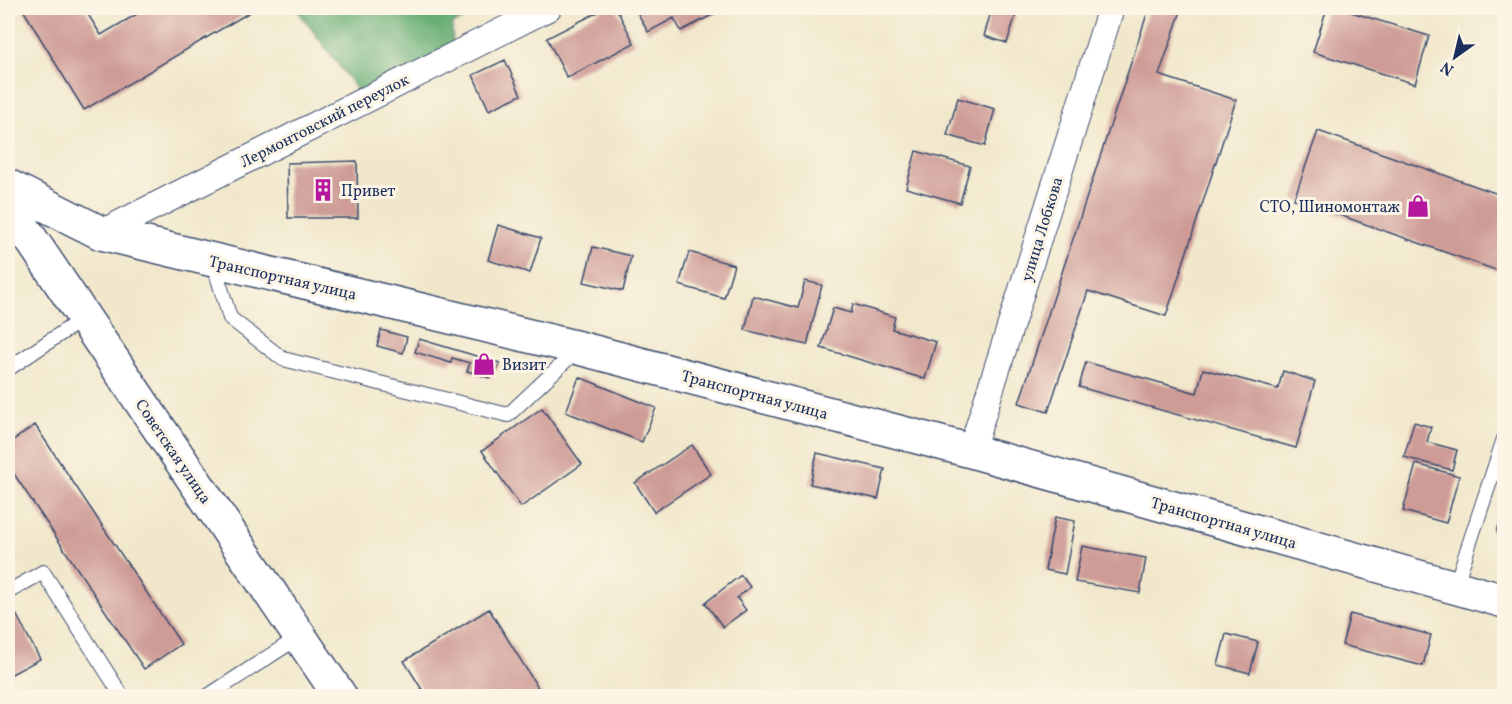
<svg xmlns="http://www.w3.org/2000/svg" width="1512" height="704" font-family="Vollkorn,serif">
<style>
.forest{fill:#67af75;stroke:#416f6a;stroke-width:1.5}
.building{fill:#ce9b96}
.lines{fill:none;stroke-linecap:round;stroke-linejoin:round}
.service-casing{stroke:#3b4b6e;stroke-width:16}
.minor-casing{stroke:#3b4b6e;stroke-width:28}
.secondary-casing{stroke:#3b4b6e;stroke-width:36}
.service{stroke:#fff;stroke-width:14}
.minor{stroke:#fff;stroke-width:26}
.secondary{stroke:#fff;stroke-width:33}
.labels{text-anchor:middle;stroke-width:6;stroke-linejoin:round;paint-order:stroke}
.street-label{font-size:16px;fill:#1b2f5e;stroke:#fcf5e5}
.poi-label{font-size:16px;fill:#1b2f5e;stroke:#fcf5e5;text-anchor:start}
</style>
<rect width="100%" height="100%" fill="#fcf5e5"/>
<filter id="ink" filterUnits="userSpaceOnUse"><feTurbulence type="fractalNoise" baseFrequency=".0167" numOctaves="2"/><feDisplacementMap in="SourceGraphic" scale="12" xChannelSelector="R" yChannelSelector="G"/><feConvolveMatrix kernelMatrix="1 2 1 2 8 2 1 2 1" color-interpolation-filters="sRGB"/></filter>
<filter id="wash" filterUnits="userSpaceOnUse"><feTurbulence type="fractalNoise" baseFrequency=".008" numOctaves="4" result="noise"/><feDisplacementMap in="SourceGraphic" scale="24" xChannelSelector="R" yChannelSelector="G"/><feGaussianBlur stdDeviation="1.35" result="paint"/><feColorMatrix in="noise" values="0 0 0 0 0 0 0 0 0 0 0 0 0 0 0 0 0 1.4 0 .05"/><feComposite in="paint" operator="in"/></filter>
<g filter="url(#wash)">
<rect width="100%" height="100%" fill="#f1e8cc"/>
<path class="forest" d="M296 8H482L452 25 453 55 365 100Z"/>
<g id="blocks">
<path class="building" d="M22 8H84L101 35 147 8H257L84 110Z
M606 8H616L634 43 567 78 547 38Z
M635 8H726L681 31 674 18 648 32Z
M992 8H1018L1007 43 984 36Z
M1149 8H1182L1159 75 1236 100 1166 316 1088 291 1048 412 1019 403Z
M1327 8H1338L1429 36 1415 84 1313 52Z
M505 60 521 95 489 110 473 75Z
M958 98 995 109 985 146 947 135Z
M1318 131 1504 196V273L1294 199Z
M916 151 970 166 960 203 906 188Z
M357 161 358 218H288L287 163Z
M498 225 541 238 530 273 488 260Z
M593 247 631 256 623 291 584 282Z
M689 252 734 265 724 298 679 285Z
M805 281 822 285 807 345 745 330 753 296 798 308Z
M853 304 895 317 892 329 936 342 925 379 821 348 833 308 851 313Z
M381 330 407 337 403 353 377 346Z
M419 339 500 363 497 370 493 369 490 378 467 371 470 363 452 358 451 363 415 352Z
M1086 362 1197 393 1203 369 1278 389 1283 371 1315 381 1296 448 1079 387Z
M579 377 656 408 642 442 566 412Z
M542 408 582 464 521 507 482 451Z
M1414 422 1431 427 1427 442 1457 450 1452 470 1404 457Z
M35 425 181 644 144 669 8 465V444Z
M692 445 711 474 654 512 635 483Z
M817 453 885 469 878 499 810 484Z
M1416 464 1459 476 1446 523 1403 511Z
M1504 508V534L1497 532Z
M1055 517 1075 521 1065 574 1045 570Z
M1082 546 1146 558 1140 593 1075 582Z
M741 575 750 587 737 598 746 610 723 627 705 603Z
M489 609 543 696H426L404 661Z
M16 614 40 659 8 676V619Z
M1350 614 1431 635 1423 666 1342 645Z
M1226 634 1258 642 1250 673 1218 665Z"/>
</g>
</g>
<g filter="url(#ink)">
<use href="#blocks" fill-opacity="0" stroke="#3b4b6e" stroke-width="1.5"/>
<g class="lines">
<g class="service-casing">
<path id="service" d="M213 262 230 318 283 359 508 415 577 350
M8 369 84 318
M1455 587 1504 439
M8 592 43 572 122 696
M208 696 299 637"/>
</g>
<g class="minor-casing">
<path id="minor" d="M101 233 548 8
M971 451 1111 8"/>
</g>
<g class="secondary-casing">
<path id="secondary" d="M8 186 101 233 579 348 971 451 1504 601
M8 205 340 696"/>
</g>
<use href="#service" class="service"/>
<use href="#minor" class="minor"/>
<use href="#secondary" class="secondary"/>
</g>
</g>
<defs>
<g id="building-bare" transform="scale(1.8)"><path d="M-4-6H4V6H1V3H-1V6H-4ZM-2.5-4.3h1.7v1.8h-1.7ZM.8-4.3h1.7v1.8H.8ZM-2.5-1h1.7V.8h-1.7ZM.8-1h1.7V.8H.8Z" fill="#b5179e" stroke="#fcf5e5" stroke-width="2.5" paint-order="stroke"/></g>
<g id="shop-bare" transform="scale(1.8)"><path d="M-5-2.5h2.3a2.7 3.5 0 0 1 5.4 0H5L5.5 6h-11ZM-1.5-2.5h3a1.5 2.3 0 0 0-3 0Z" fill="#b5179e" stroke="#fcf5e5" stroke-width="2.5" paint-order="stroke"/></g>
</defs>
<g fill-rule="evenodd">
<use href="#building-bare" x="323" y="190"/>
<use href="#shop-bare" x="1418" y="206"/>
<use href="#shop-bare" x="484" y="364"/>
</g>
<g class="labels">
<g class="street-label">
<text transform="translate(324 120) rotate(-27)" y="6">Лермонтовский переулок</text>
<text transform="translate(1041 229) rotate(-73)" y="6">улица Лобкова</text>
<text transform="translate(283 277) rotate(13)" y="6">Транспортная улица</text>
<text transform="translate(755 394) rotate(15)" y="6">Транспортная улица</text>
<text transform="translate(174 451) rotate(56)" y="6">Советская улица</text>
<text transform="translate(1224 522) rotate(16)" y="6">Транспортная улица</text>
</g>
<g class="poi-label">
<text x="341" y="196">Привет</text>
<text x="1400" y="212" text-anchor="end">СТО, Шиномонтаж</text>
<text x="502" y="370">Визит</text>
</g>
</g>
<rect width="1512" height="704" fill="none" stroke="#fcf5e5" stroke-width="30"/>
<g transform="translate(1455 57) rotate(214)" stroke="#fcf5e5" stroke-width="4.5" paint-order="stroke">
<path d="M0-4.5L10 22L0 15L-10 22Z" fill="#1b2f5e"/>
<text y="-9" font-size="16" font-weight="bold" text-anchor="middle" fill="#1b2f5e">N</text>
</g>
</svg>
